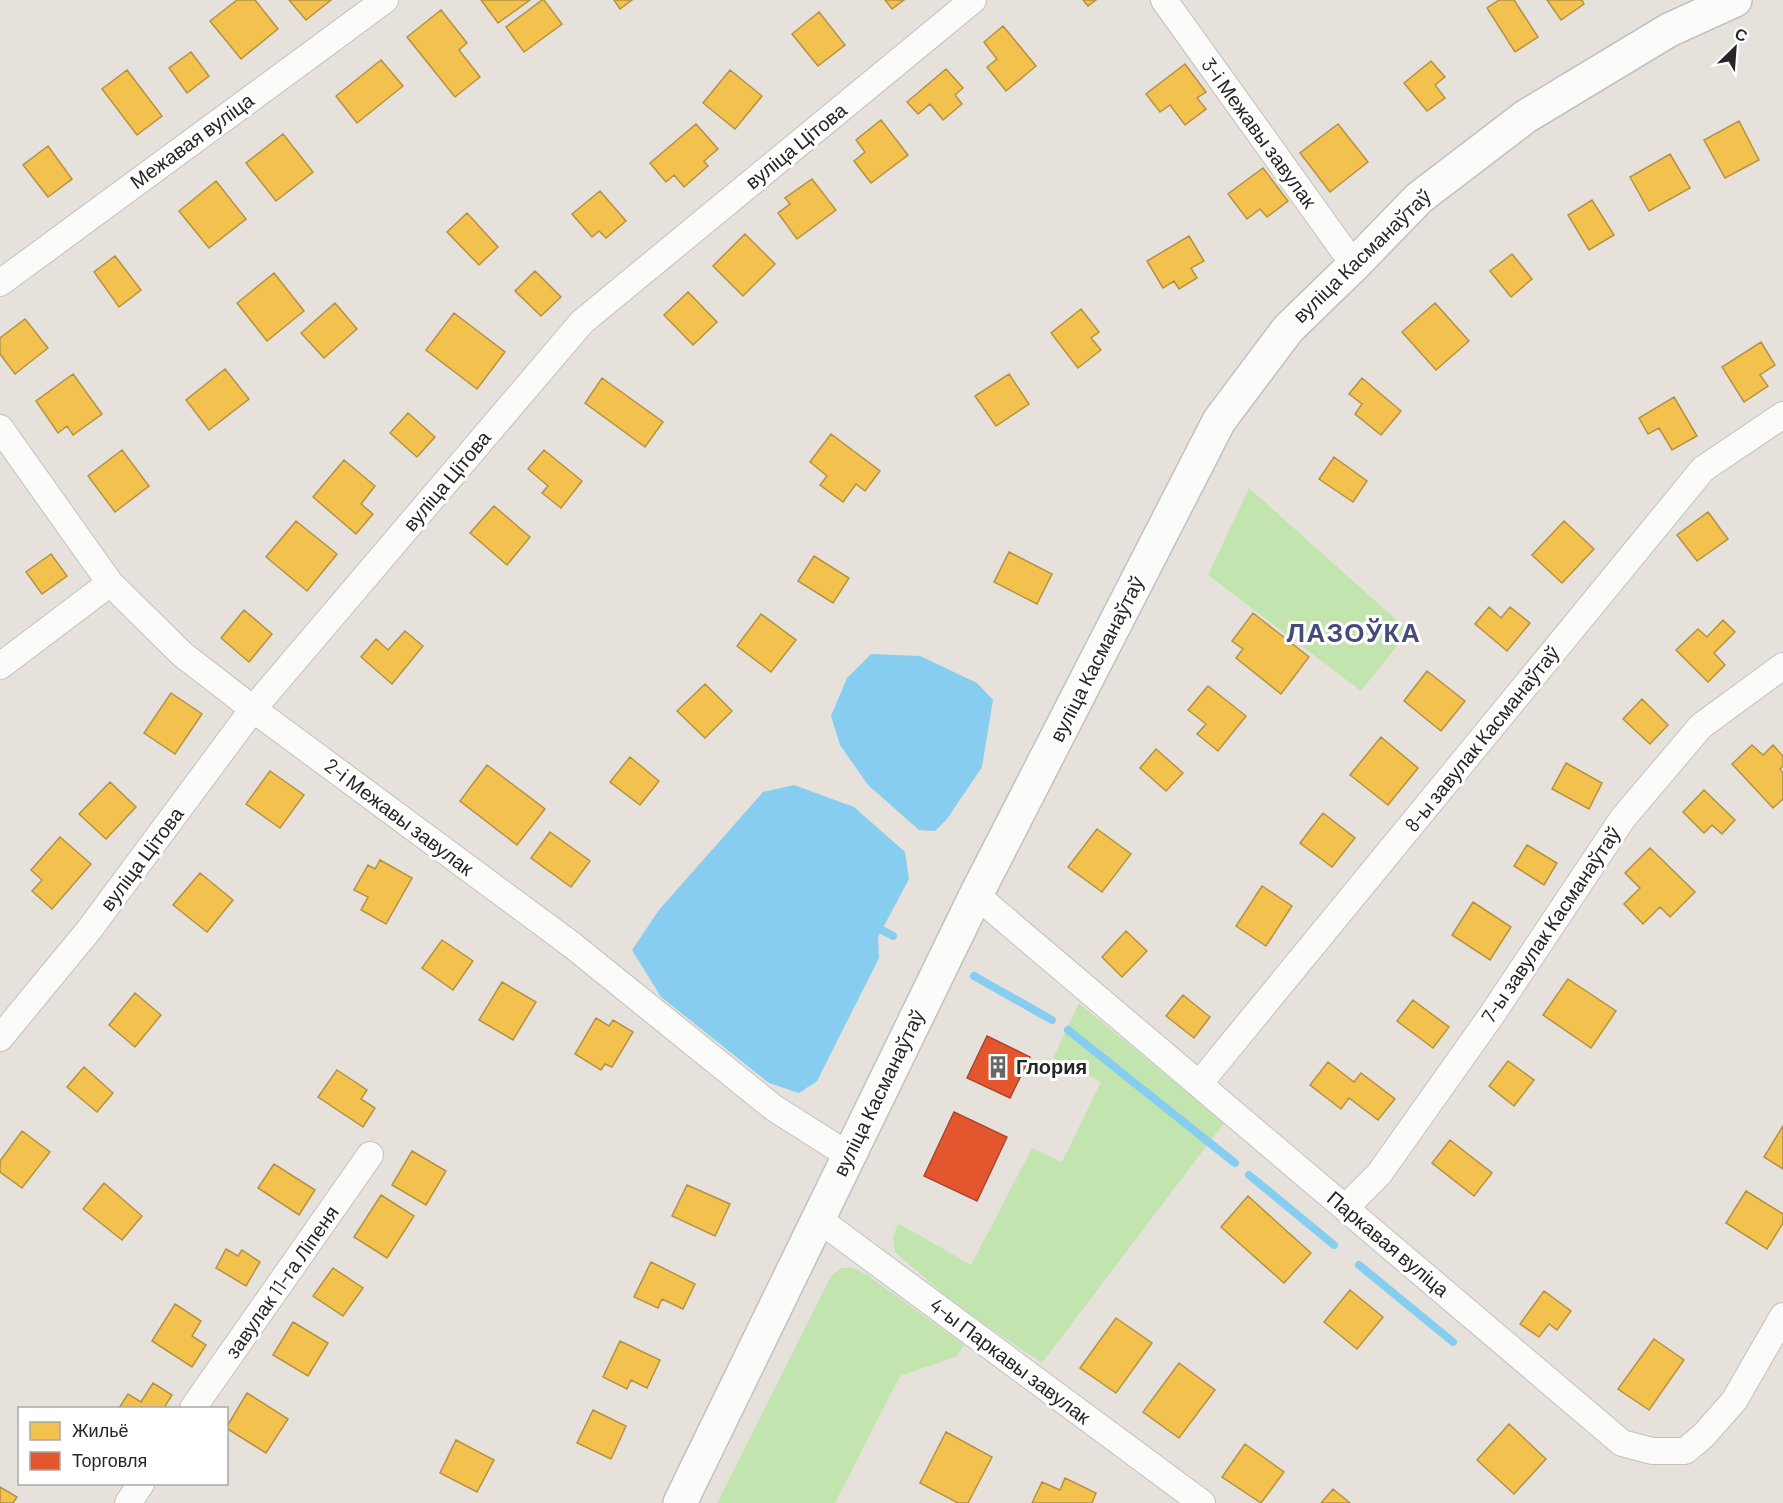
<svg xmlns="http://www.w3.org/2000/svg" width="1783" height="1503" font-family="Barlow,sans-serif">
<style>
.green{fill:#c2e5b0}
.water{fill:#87cdef}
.homes{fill:#f2c14e;stroke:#b59242;stroke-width:1.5}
.shops{fill:#e4572e;stroke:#ab482c;stroke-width:1.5}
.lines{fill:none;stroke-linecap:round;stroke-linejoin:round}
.stream{stroke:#87cdef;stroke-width:8}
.minor-casing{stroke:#c2c1c2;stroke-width:28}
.secondary-casing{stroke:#c2c1c2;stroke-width:36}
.minor{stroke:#fbfbfa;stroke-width:26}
.secondary{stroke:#fbfbfa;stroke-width:33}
.labels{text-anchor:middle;stroke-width:6;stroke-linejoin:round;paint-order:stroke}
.street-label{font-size:20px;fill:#262626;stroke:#fff}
.poi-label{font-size:20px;font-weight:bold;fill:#262626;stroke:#fff;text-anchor:start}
.district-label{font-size:26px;font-weight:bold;letter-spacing:1.5px;fill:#444a7a;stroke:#fff}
</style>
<rect width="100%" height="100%" fill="#e6e2db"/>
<path class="green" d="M1249 488 1409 631 1361 691 1208 575Z
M1079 1003 1224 1123 1042 1363 956 1305 895 1252 893 1237 898 1223 971 1265 1032 1148 1062 1162 1101 1082 1053 1058Z
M841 1268H853L867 1275 964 1345 956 1357 900 1376 835 1503H717L831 1276Z"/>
<path class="water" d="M871 654 920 656 977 683 993 700 982 767 947 819 935 831 919 830 868 785 840 745 831 716 847 678Z
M794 785 854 807 905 852 909 879 878 937 879 958 817 1081 799 1093 769 1083 661 997 632 950 659 910 763 792Z"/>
<path class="homes" d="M237 0H255L278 29 241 59 210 21Z
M289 0H331L306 20Z
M481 0H530L498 23Z
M542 0H544L562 24 524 52 506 27Z
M614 0H632L620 9Z
M885 0H904L892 9Z
M1083 0H1096L1088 6Z
M1499 0H1514L1538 37 1515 52 1487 8Z
M1547 0H1582L1584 4 1561 20Z
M441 10 467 43 459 50 480 77 455 97 407 37Z
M819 12 845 45 818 66 792 34Z
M1003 26 1036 66 1006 91 987 67 997 59 984 42Z
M191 52 209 76 187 93 169 68Z
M381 60 403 86 357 123 336 96Z
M1431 61 1445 77 1435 85 1445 98 1427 111 1404 83Z
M1185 64 1206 92 1197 98 1206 109 1185 125 1170 105 1160 112 1146 94Z
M946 69 963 88 955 95 962 104 943 120 930 104 918 114 907 102Z
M127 70 162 116 137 135 102 89Z
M730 70 762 96 735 129 703 103Z
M881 120 908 155 871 183 854 161 865 152 856 140Z
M1739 121 1759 160 1725 178 1704 140Z
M696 124 718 149 704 161 708 166 684 187 674 175 666 182 650 163Z
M1338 124 1368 162 1330 192 1300 153Z
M283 134 313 172 276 201 246 163Z
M48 146 72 179 48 197 23 165Z
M1670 154 1690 188 1649 211 1630 177Z
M1263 168 1288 201 1267 217 1260 209 1247 219 1228 194Z
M812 179 836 210 797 239 778 213 790 204 785 198Z
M216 181 246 219 209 248 179 211Z
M600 191 626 221 606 238 599 231 592 237 572 214Z
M1592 200 1614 235 1589 250 1568 215Z
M467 213 498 247 479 265 447 232Z
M745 234 775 264 743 296 713 266Z
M1189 236 1204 261 1191 268 1197 278 1179 289 1174 281 1163 288 1147 261Z
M1512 254 1532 279 1511 297 1490 271Z
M115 256 141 290 119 307 94 272Z
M535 271 561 297 541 316 515 291Z
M274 273 304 311 267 341 237 303Z
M688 292 717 322 693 345 664 315Z
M335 303 357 329 324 358 301 333Z
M1435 303 1469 341 1436 370 1402 332Z
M1081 309 1099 332 1091 338 1101 350 1078 368 1051 333Z
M454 313 505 352 477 389 426 350Z
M25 319 48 348 15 374 0 354V338Z
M1761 342 1775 365 1760 375 1768 386 1744 402 1722 367Z
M225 369 249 399 209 430 186 400Z
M73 374 102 414 73 435 67 426 58 433 36 401Z
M1009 374 1029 404 996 426 975 396Z
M602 378 663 422 645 447 585 403Z
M1362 378 1401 411 1381 435 1355 414 1362 404 1349 394Z
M1674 397 1697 436 1672 450 1659 428 1648 434 1639 418Z
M408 413 435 437 417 457 390 433Z
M831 434 880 471 865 491 856 484 843 502 820 485 827 476 810 462Z
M122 450 149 486 115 512 88 476Z
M544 450 582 481 561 508 542 493 548 486 528 469Z
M1334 457 1367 481 1353 502 1319 479Z
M344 460 375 486 361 504 373 514 356 534 313 497Z
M494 506 530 537 507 565 470 533Z
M1708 512 1728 539 1697 561 1677 535Z
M296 521 337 554 307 591 266 557Z
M1564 521 1594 549 1562 583 1532 555Z
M1009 552 1052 574 1037 604 994 582Z
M51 554 67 576 42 594 26 572Z
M814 556 849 578 833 603 798 581Z
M1489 607 1501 618 1510 607 1530 623 1507 651 1475 624Z
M244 610 272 634 249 662 221 638Z
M1253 613 1309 657 1281 694 1236 658 1243 649 1232 641Z
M761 614 796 640 771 672 737 646Z
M1723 620 1735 632 1714 653 1725 665 1708 682 1676 650 1698 629 1707 637Z
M405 631 423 646 392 684 361 657 376 639 388 650Z
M1427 671 1465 701 1441 731 1404 701Z
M705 684 732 711 705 738 677 711Z
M1208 686 1246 716 1218 751 1197 734 1206 724 1188 710Z
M171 693 202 714 175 754 144 733Z
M1642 699 1668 725 1650 744 1623 719Z
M1381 737 1418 768 1388 805 1350 775Z
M1752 745 1763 755 1773 745 1783 756V766L1780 769 1783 773V799L1773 808 1732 764Z
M1156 749 1183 773 1166 791 1140 768Z
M630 757 659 781 640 805 610 782Z
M1566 763 1602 783 1589 809 1552 789Z
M487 765 545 809 517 845 460 801Z
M270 771 304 795 280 828 246 804Z
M110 782 136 807 106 839 79 814Z
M1704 790 1735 820 1722 834 1712 825 1704 833 1683 812Z
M1323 813 1355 838 1332 867 1300 843Z
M1097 829 1131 854 1102 892 1068 867Z
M550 832 590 861 571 887 531 858Z
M60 837 91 864 52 909 32 891 42 880 31 870Z
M1527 845 1557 863 1544 885 1514 866Z
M1650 848 1695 892 1670 917 1660 907 1643 924 1624 904 1640 888 1625 873Z
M380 860 412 878 386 924 361 910 368 897 354 890 368 865 375 869Z
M200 873 233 900 207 932 173 905Z
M1262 886 1292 906 1266 946 1236 926Z
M1473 902 1511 927 1490 960 1452 935Z
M1126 931 1147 951 1122 977 1102 957Z
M442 940 473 961 453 990 422 968Z
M1568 979 1616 1011 1591 1048 1543 1015Z
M502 982 536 1002 513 1040 479 1020Z
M135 993 161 1015 135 1047 109 1025Z
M1183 995 1210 1017 1194 1038 1166 1016Z
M1413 1000 1449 1027 1433 1048 1397 1021Z
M596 1018 609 1026 613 1020 633 1032 612 1067 605 1064 601 1070 575 1054Z
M1508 1061 1534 1080 1514 1106 1489 1086Z
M1328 1062 1354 1082 1361 1073 1395 1099 1378 1120 1349 1098 1341 1109 1310 1085Z
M84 1067 113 1093 97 1112 67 1087Z
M337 1070 367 1090 361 1099 375 1108 363 1127 318 1097Z
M1783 1126V1169L1764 1157Z
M22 1131 50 1152 22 1188 0 1172V1161Z
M1450 1140 1492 1173 1474 1196 1432 1163Z
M412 1151 446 1171 426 1205 392 1185Z
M274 1164 315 1190 299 1215 258 1188Z
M104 1183 142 1216 122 1240 83 1209Z
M687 1185 730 1204 715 1236 672 1216Z
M1746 1191 1783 1214V1223L1767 1249 1726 1223Z
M381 1195 414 1216 387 1258 354 1237Z
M1248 1196 1311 1253 1284 1283 1221 1227Z
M226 1249 238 1256 242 1250 260 1262 246 1286 216 1268Z
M651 1262 695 1284 683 1309 662 1299 658 1308 634 1297Z
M333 1268 363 1288 343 1316 313 1296Z
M1350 1290 1383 1317 1357 1349 1324 1322Z
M1544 1291 1571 1311 1557 1330 1549 1324 1539 1337 1520 1324Z
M175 1304 201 1321 192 1336 206 1345 192 1367 152 1341Z
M1116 1318 1152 1343 1116 1393 1080 1368Z
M293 1322 328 1343 308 1376 273 1355Z
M1654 1339 1684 1360 1649 1410 1618 1389Z
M620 1341 660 1360 647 1388 631 1380 627 1389 603 1377Z
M1179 1363 1215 1390 1179 1438 1143 1412Z
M153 1383 172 1395 164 1408H119L128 1394 141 1402Z
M247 1393 288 1419 266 1453 226 1428Z
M593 1410 626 1426 611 1459 577 1443Z
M1509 1424 1546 1459 1514 1494 1477 1460Z
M946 1432 992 1457 968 1503H958L920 1483Z
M456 1440 494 1460 477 1492 440 1473Z
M1245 1444 1284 1472 1261 1503 1222 1477Z
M1065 1478 1096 1493 1092 1503H1032L1042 1482 1060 1490Z
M0 1487 17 1497 13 1503H0Z
M1333 1489 1350 1503H1321Z"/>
<path class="shops" d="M987 1036 1030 1057 1010 1098 967 1078Z
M954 1112 1007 1137 977 1201 924 1176Z"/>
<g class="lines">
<path class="stream" d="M882 930 893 936
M974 976 1052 1020
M1068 1030 1235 1163
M1249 1175 1334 1245
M1359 1265 1453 1342"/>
<g class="minor-casing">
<path id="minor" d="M1164 0 1354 265
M0 283 385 0
M0 428 110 583 182 654 253 709 572 945 774 1108 848 1155
M0 666 110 583
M976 895 1622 1443 1652 1451H1685L1703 1436 1734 1401 1783 1316
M0 1038 89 930 253 709 582 322 973 0
M1199 1084 1703 469 1783 415
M1345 1208 1379 1174 1491 1016 1623 818 1701 726 1783 666
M817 1218 1202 1503
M193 1408 370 1155
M128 1503 141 1484"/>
</g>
<g class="secondary-casing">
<path id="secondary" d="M680 1503 976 895 1219 421 1288 329 1354 265 1419 198 1525 117 1669 30 1735 0"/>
</g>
<use href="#minor" class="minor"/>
<use href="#secondary" class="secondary"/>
</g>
<defs>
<g id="building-bare" transform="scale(1.8)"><path d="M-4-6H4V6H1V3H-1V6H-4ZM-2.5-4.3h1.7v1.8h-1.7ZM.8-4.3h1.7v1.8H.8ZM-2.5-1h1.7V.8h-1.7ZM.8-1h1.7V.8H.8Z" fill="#696865" stroke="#fff" stroke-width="2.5" paint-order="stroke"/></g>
</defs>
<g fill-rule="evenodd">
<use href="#building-bare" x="998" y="1067"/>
</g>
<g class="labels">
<g class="street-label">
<text transform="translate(1259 133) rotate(54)" y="7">3-і Межавы завулак</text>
<text transform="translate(192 141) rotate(-36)" y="7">Межавая вуліца</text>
<text transform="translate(796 146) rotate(-39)" y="7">вуліца Цітова</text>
<text transform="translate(1362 256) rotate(-44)" y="7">вуліца Касманаўтаў</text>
<text transform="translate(447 481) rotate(-50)" y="7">вуліца Цітова</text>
<text transform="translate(1097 659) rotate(-63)" y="7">вуліца Касманаўтаў</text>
<text transform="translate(1482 739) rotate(-51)" y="7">8-ы завулак Касманаўтаў</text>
<text transform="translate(399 817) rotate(37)" y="7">2-і Межавы завулак</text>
<text transform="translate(142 859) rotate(-53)" y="7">вуліца Цітова</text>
<text transform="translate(1551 925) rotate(-56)" y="7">7-ы завулак Касманаўтаў</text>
<text transform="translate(879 1093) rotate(-64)" y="7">вуліца Касманаўтаў</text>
<text transform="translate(1388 1244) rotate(40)" y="7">Паркавая вуліца</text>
<text transform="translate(282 1282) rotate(-55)" y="7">завулак 11-га Ліпеня</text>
<text transform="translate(1010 1361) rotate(37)" y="7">4-ы Паркавы завулак</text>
</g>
<g class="poi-label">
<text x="1016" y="1074">Глория</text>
</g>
<g class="district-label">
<text x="1354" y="642">ЛАЗОЎКА</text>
</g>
</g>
<rect x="18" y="1407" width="210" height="78" fill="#ffffff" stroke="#a8a8a8" stroke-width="1.5"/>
<rect x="30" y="1422" width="30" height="18" fill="#f2c14e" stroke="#a8a8a8" stroke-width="1.5"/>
<text x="72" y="1437" font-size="18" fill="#262626">Жильё</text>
<rect x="30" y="1452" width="30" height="18" fill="#e4572e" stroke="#a8a8a8" stroke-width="1.5"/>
<text x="72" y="1467" font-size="18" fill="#262626">Торговля</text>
<g transform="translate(1735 48) rotate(25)" stroke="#ffffff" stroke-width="4.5" paint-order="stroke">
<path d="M0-4.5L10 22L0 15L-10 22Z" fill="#262626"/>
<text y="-9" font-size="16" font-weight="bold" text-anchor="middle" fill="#262626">С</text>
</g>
</svg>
